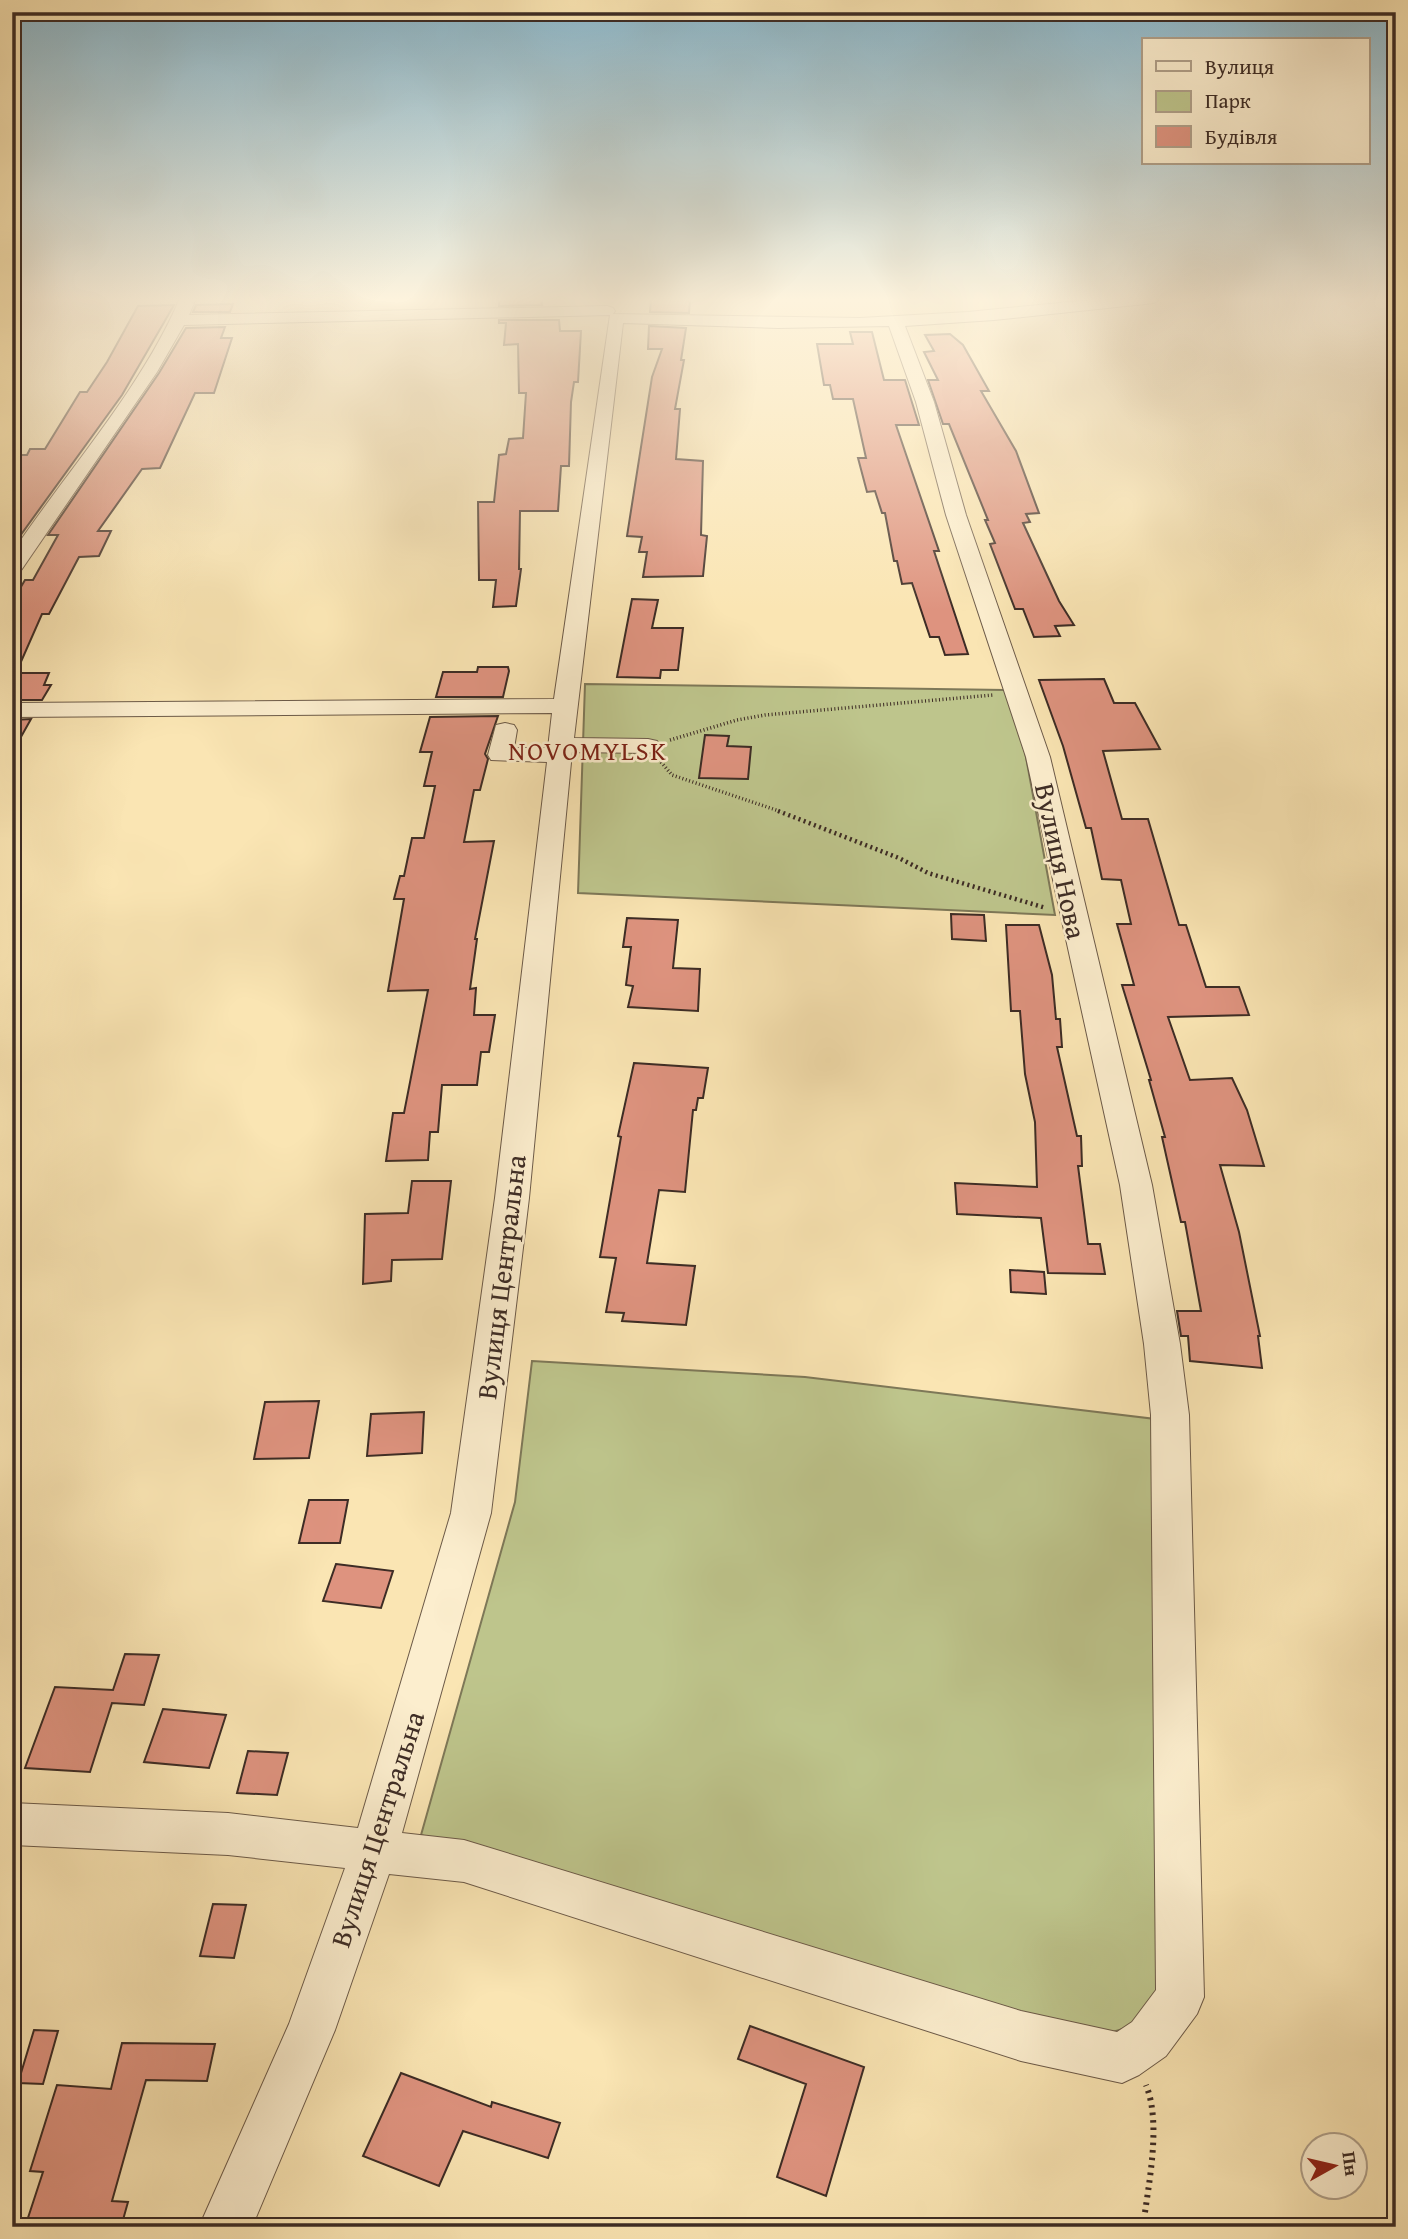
<svg xmlns="http://www.w3.org/2000/svg" width="1408" height="2239" font-family="'Gentium Book Plus',serif">
<style>
.green{fill:#bec58c;stroke:#7e7858;stroke-width:2}
.building{fill:#de937f;stroke:#3d2c25;stroke-width:2}
.lines{fill:none;stroke-linecap:round;stroke-linejoin:round}
.minor-casing{stroke:#6c5a48;stroke-width:2}
.path-far2{stroke:#3d2c25;stroke-width:3.5;stroke-dasharray:1 2.5;stroke-linecap:butt}
.path-far1{stroke:#3d2c25;stroke-width:4.5;stroke-dasharray:2 3.5;stroke-linecap:butt}
.path{stroke:#3d2c25;stroke-width:6;stroke-dasharray:2.5 5;stroke-linecap:butt}
.minor{fill:#fceece;fill-rule:evenodd}
.labels{text-anchor:middle;stroke-width:5;stroke-linejoin:round;paint-order:stroke}
.far-quarter-label{font-size:26px;letter-spacing:2px;fill:#7a1f14;stroke:#fceece}
.street-label{font-size:28px;fill:#3d2c25;stroke:#fceece}
</style>
<rect width="100%" height="100%" fill="#fae5b3"/>
<filter id="stains"><feTurbulence type="fractalNoise" baseFrequency=".00286" numOctaves="4"/><feColorMatrix values="0 0 0 0 .2 0 0 0 0 .09 0 0 0 0 .02 0 0 0 .5 -.17"/></filter>
<radialGradient id="worn" r=".72"><stop offset=".6" stop-color="#630" stop-opacity="0"/><stop offset="1" stop-color="#630" stop-opacity=".3"/></radialGradient>
<path class="green" d="M585 684 1005 690 1025 752 1055 915 578 893Z
M532 1361 805 1377 1155 1419 1161 1991 1133 2026 1092 2038 421 1835 515 1502Z"/>
<path class="building" d="M499 298H541L542 305 499 306Z
M651 298H684L690 301 689 313 650 312Z
M233 304 230 312H193L196 305Z
M174 305 122 395 20 536H12V455H27L30 449H45L80 392H87L107 362 138 306Z
M499 320H559L560 331H581L578 382H574L571 402 569 466H561L558 511H520L519 569H521L516 606 493 607 496 580H479L478 502H494L499 455 506 454 509 439 523 438 526 393H519L518 344 504 345 506 323H499Z
M649 326 686 328 681 360H684L675 409H680L676 459 703 461 701 535 707 536 703 576 643 577 647 552H639L642 537 627 536 652 377 662 349H648Z
M225 327 221 338H232L214 393H195L160 468 142 469 98 531H111L99 556 79 557 49 614H42L16 673H49L44 685H51L42 700H12V602L25 580H33L58 535H48L159 373 186 328Z
M850 332H872L884 380H905L919 425H896L939 551H934L968 654 945 655 939 637H930L912 583 902 584 897 561H894L885 513H882L875 491 867 492 858 458H866L853 399H833L830 385H824L817 344H853Z
M950 334 963 345 989 391H981L1016 451 1039 513 1026 514 1030 522 1023 523 1059 601 1074 625 1055 626 1060 636 1034 637 1023 609H1015L990 544 995 543 985 520H988L949 424H943L928 380H938L924 352 934 351 925 335Z
M632 599 658 600 652 628H683L678 670H661L660 678 617 677Z
M478 667H508L509 671 503 697H436L443 672H477Z
M1104 679 1114 703H1135L1160 749 1103 751 1122 819H1148L1179 925H1186L1206 987H1239L1249 1015 1168 1017 1190 1080 1232 1078 1247 1110 1264 1166 1220 1165 1239 1232 1260 1336H1258L1262 1368 1190 1361 1188 1336H1181L1177 1311H1201L1185 1222H1181L1162 1137H1165L1149 1080H1151L1122 985H1134L1117 924H1131L1121 880 1102 879 1091 828H1086L1063 746 1039 680Z
M498 716 485 754 488 759 480 790H474L464 842 494 841 475 939H477L470 989 476 988 474 1015H495L489 1052H481L477 1085H442L438 1132H430L428 1160 386 1161 393 1113H404L428 990 388 991 404 899H394L400 876H404L412 838H424L435 786H424L432 752H420L430 717Z
M31 719 12 753V720Z
M705 735 729 736 727 746 751 747 748 779 699 778Z
M951 914 984 915 986 941 952 939Z
M627 918 678 920 673 968 700 969 698 1011 628 1007 633 986 626 985 631 947H623Z
M1006 925H1039L1052 975 1056 1019H1060L1062 1047H1057L1077 1136H1081L1082 1166H1078L1088 1244H1100L1105 1274 1048 1273 1041 1218 957 1214 955 1183 1037 1187 1035 1122 1025 1074 1020 1011H1011Z
M634 1063 708 1068 703 1098H698L696 1110H693L685 1192 659 1190 647 1263 695 1266 686 1325 622 1321 624 1313 606 1312 616 1258 600 1257 621 1137 618 1136Z
M412 1181H451L442 1259 392 1260 391 1281 363 1284 365 1214 408 1213Z
M1010 1270 1044 1272 1046 1294 1011 1292Z
M319 1401 309 1458 254 1459 265 1402Z
M424 1412 422 1453 367 1456 371 1414Z
M309 1500H348L340 1543H299Z
M336 1564 393 1571 381 1608 323 1601Z
M125 1654 159 1655 144 1705 112 1703 90 1772 25 1768 55 1687 113 1690Z
M163 1709 226 1715 209 1768 144 1762Z
M248 1751 288 1753 277 1795 237 1793Z
M213 1904 246 1905 234 1958 200 1956Z
M750 2026 864 2067 826 2196 777 2177 806 2084 738 2059Z
M34 2030 58 2031 43 2084 18 2083Z
M122 2043 215 2044 207 2081 146 2080 112 2201 128 2202 121 2227H25L43 2172 30 2171 57 2085 111 2089Z
M401 2073 491 2107 492 2102 560 2123 548 2158 463 2131 439 2186 363 2156Z"/>
<g class="lines">
<g class="minor-casing">
<path id="minor" d="M180 298H196L189 315 607 306 613 308 615 311 613 314 860 318 968 312 1111 298H1162L1154 303 994 320 905 326 934 402 966 515 1050 757 1152 1185 1180 1344 1189 1415 1204 1997 1197 2014 1166 2056 1139 2075 1122 2083 1021 2061 464 1882 389 1874 335 2030 252 2227H199L289 2024 345 1868 228 1855 12 1845V1803L228 1813 358 1828 451 1513 495 1198 547 762 491 760 488 755 496 725 505 723 514 725 517 730 514 748H548L552 713 12 717V703L554 699 610 315 184 325 157 372 22 569 19 573 12 575V553C67 471 142 388 180 298ZM623 323 778 328 889 326 916 402 946 515 1026 757 1120 1185 1144 1344 1151 1415 1156 1990 1132 2022 1117 2032 1021 2011 464 1840 402 1833 491 1513 529 1198 572 752 648 753 657 751 660 746 657 741 648 739 574 738Z"/>
</g>
<path class="path-far2" d="M670 740 737 720 765 715 993 695
M661 762 672 775 782 812"/>
<path class="path-far1" d="M778 811 899 858 928 873 1046 908"/>
<path class="path" d="M1143 2227C1148 2186 1162 2124 1146 2085"/>
<use href="#minor" class="minor"/>
</g>
<linearGradient id="sky" x2="0" y2="1"><stop stop-color="#8bb9ce"/><stop offset="0.49" stop-color="#fdf3dd"/><stop offset="1" stop-color="#fdf3dd" stop-opacity="0"/></linearGradient>
<rect width="1408" height="611" fill="url(#sky)"/>
<g class="labels">
<g class="far-quarter-label">
<text x="588" y="760">NOVOMYLSK</text>
</g>
<g class="street-label">
<text transform="translate(1061 861) rotate(78)" y="10">Вулиця Нова</text>
<text transform="translate(501 1277) rotate(-83)" y="10">Вулиця Центральна</text>
<text transform="translate(377 1829) rotate(-72)" y="10">Вулиця Центральна</text>
</g>
</g>
<rect width="1408" height="2239" fill="none" stroke="#fae5b3" stroke-width="42"/>
<rect x="14" y="14" width="1380" height="2211" fill="none" stroke="#3d2c25" stroke-width="3.5"/>
<rect x="21" y="21" width="1366" height="2197" fill="none" stroke="#3d2c25" stroke-width="2"/>
<rect x="1142" y="38" width="228" height="126" fill="#fceece" stroke="#b0a08a" stroke-width="2"/>
<rect x="1156" y="61" width="35" height="10" fill="#fceece" stroke="#b0a08a" stroke-width="2"/>
<text x="1205" y="74" font-size="21" fill="#3d2c25">Вулиця</text>
<rect x="1156" y="91" width="35" height="21" fill="#bec58c" stroke="#b0a08a" stroke-width="2"/>
<text x="1205" y="108" font-size="21" fill="#3d2c25">Парк</text>
<rect x="1156" y="126" width="35" height="21" fill="#de937f" stroke="#b0a08a" stroke-width="2"/>
<text x="1205" y="144" font-size="21" fill="#3d2c25">Будівля</text>
<g transform="translate(1334 2166) rotate(82)"><circle r="33" fill="#fceece" stroke="#b0a08a" stroke-width="2"/>
<path d="M0-5L12 26L0 18L-12 26Z" fill="#8f2418"/>
<text y="-10" font-size="19" font-weight="bold" text-anchor="middle" fill="#3d2c25">Пн</text>
</g>
<rect width="100%" height="100%" filter="url(#stains)"/>
<rect width="100%" height="100%" fill="url(#worn)"/>
</svg>
